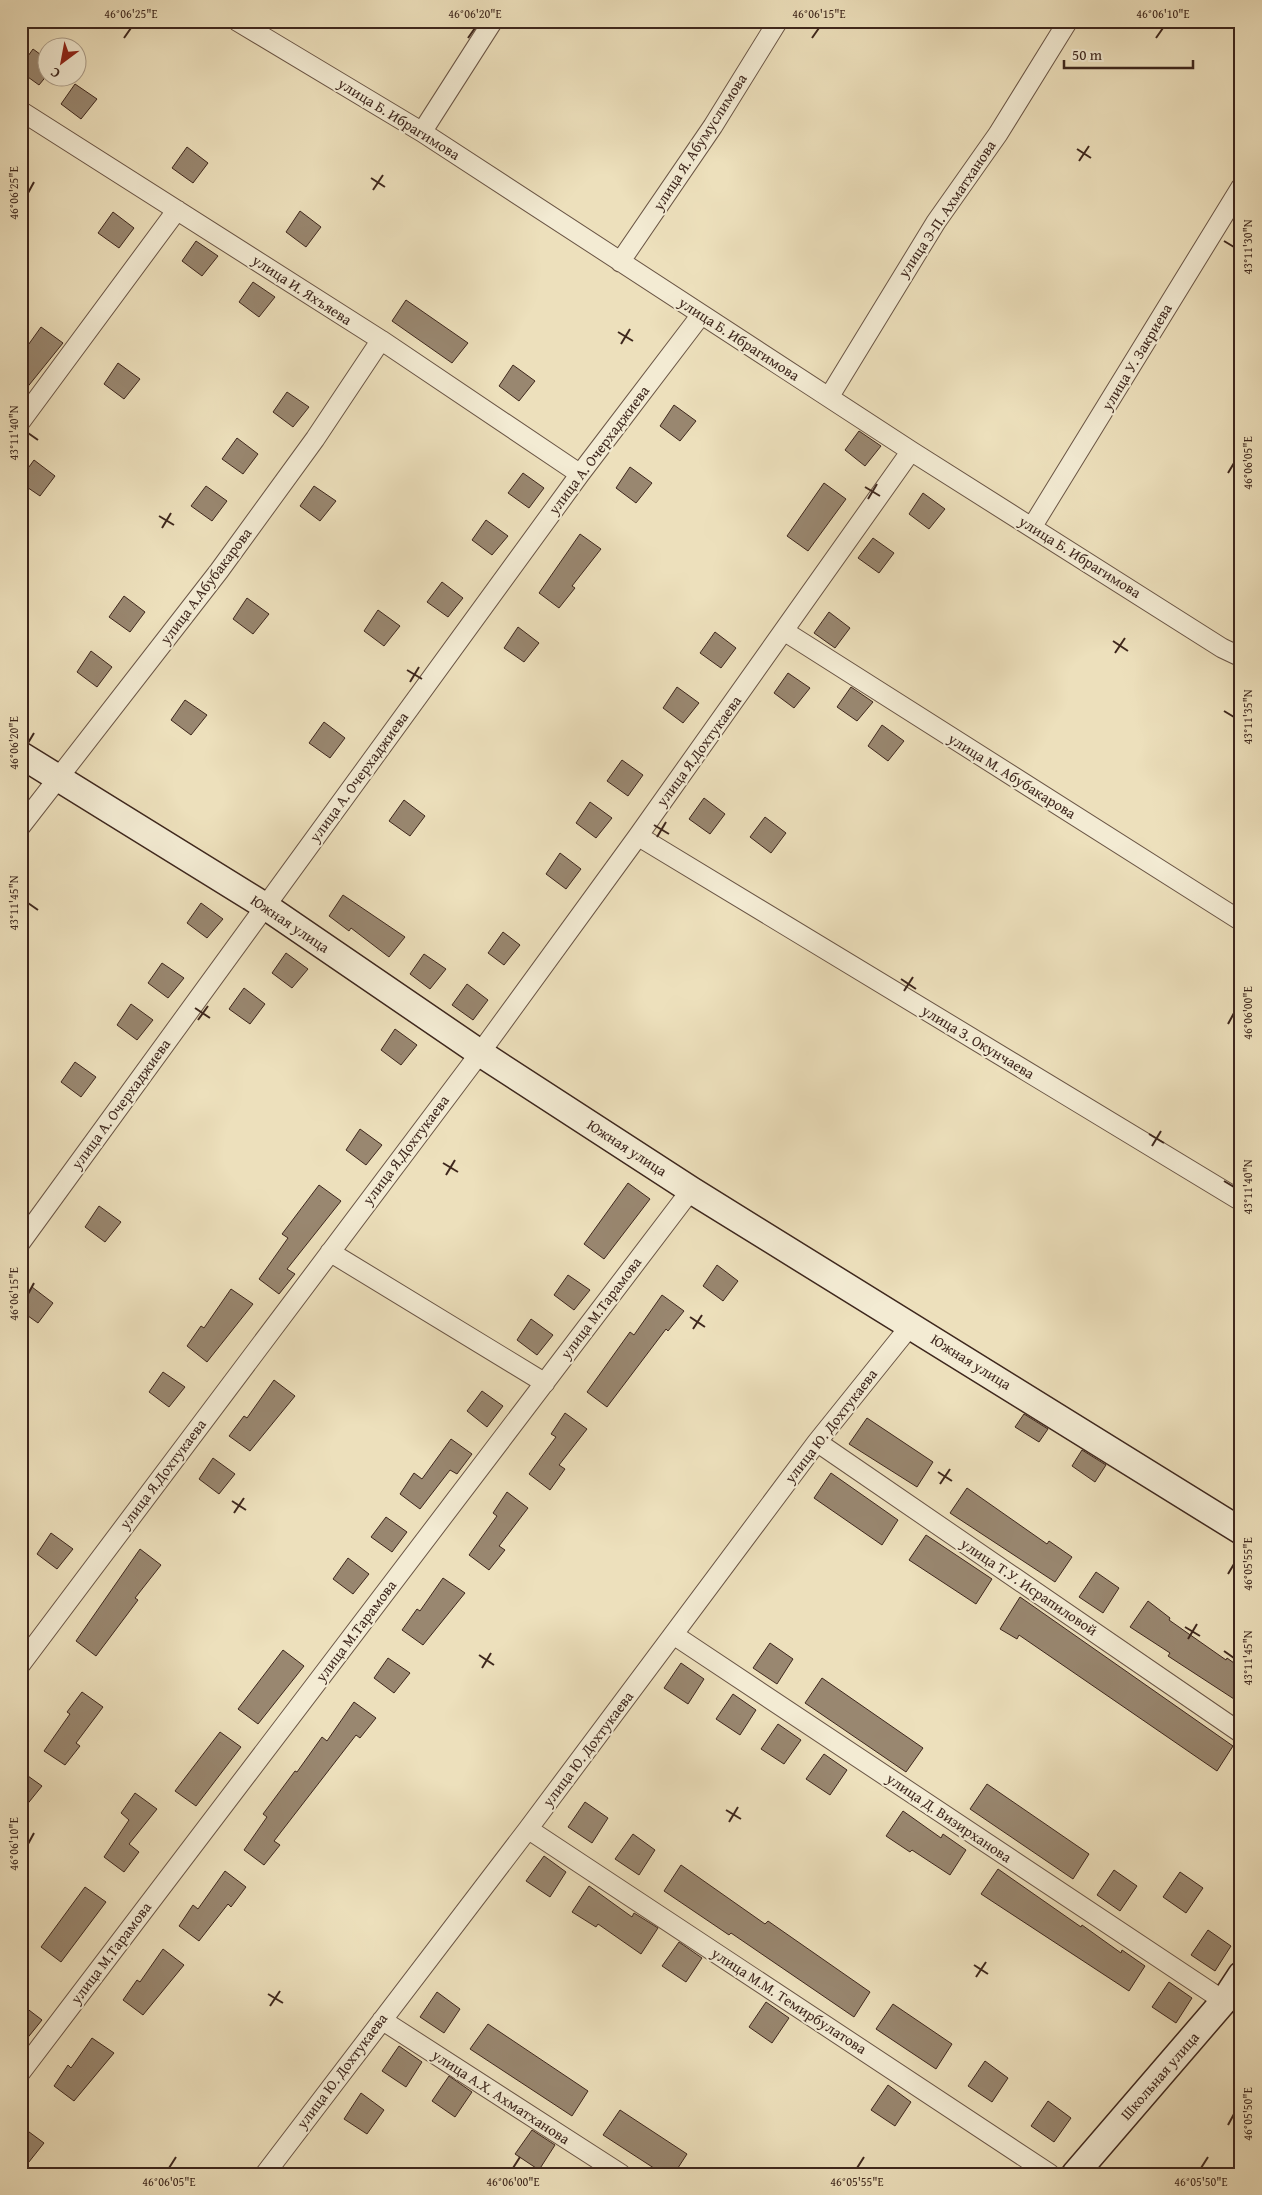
<svg xmlns="http://www.w3.org/2000/svg" width="1262" height="2195" font-family="'Gentium Book Plus',serif">
<style>
.building{fill:#998770;stroke:#3e271d}
.lines{fill:none;stroke-linecap:round;stroke-linejoin:round}
.minor-casing{stroke:#6a5545;stroke-width:21}
.secondary-casing{stroke:#3e271d;stroke-width:29}
.minor{stroke:#f3ebd3;stroke-width:19}
.secondary{stroke:#f3ebd3;stroke-width:26}
.ticks{fill:none;stroke:#3e271d;stroke-width:2}
.labels{text-anchor:middle;stroke-width:4;stroke-linejoin:round;paint-order:stroke}
.street-label{font-size:15px;fill:#3e271d;stroke:#f3ebd3}
.neatline{fill:none;stroke:#3e271d;stroke-width:2}
.ticks-label{font-size:12px;text-anchor:middle;fill:#3e271d}
</style>
<rect width="100%" height="100%" fill="#ede0bc"/>
<filter id="stains"><feTurbulence type="fractalNoise" baseFrequency=".004" numOctaves="4"/><feColorMatrix values="0 0 0 0 .2 0 0 0 0 .09 0 0 0 0 .02 0 0 0 .5 -.17"/></filter>
<radialGradient id="worn" r=".72"><stop offset=".6" stop-color="#630" stop-opacity="0"/><stop offset="1" stop-color="#630" stop-opacity=".3"/></radialGradient>
<path class="building" d="M33 49 48 60V74L39 85 21 72V66Z
M75 84 97 99 81 119 61 104Z
M187 147 208 163 193 183 172 168Z
M300 211 321 227 306 247 286 232Z
M113 212 134 228 119 248 98 233Z
M196 241 218 256 202 276 182 261Z
M253 282 275 297 259 317 239 302Z
M406 300 468 343 452 363 392 321Z
M41 327 63 343 21 395V355Z
M118 363 140 379 124 399 104 384Z
M513 365 535 381 519 401 499 386Z
M287 392 309 407 293 427 273 412Z
M674 405 696 421 680 441 660 426Z
M859 431 881 446 865 466 845 450Z
M237 438 258 454 243 474 222 459Z
M34 460 55 476 40 496 21 483V478Z
M630 467 652 483 636 503 616 488Z
M523 473 544 488 529 508 508 493Z
M824 483 846 499 808 551 787 536Z
M206 486 227 501 212 521 191 506Z
M314 486 336 501 320 521 300 506Z
M923 493 945 509 929 529 909 514Z
M486 520 508 536 492 555 472 540Z
M580 534 601 549 572 586 575 588 559 608 539 593Z
M873 538 894 553 879 573 858 558Z
M442 582 463 598 448 617 427 602Z
M124 596 145 612 130 632 109 617Z
M247 598 269 614 253 634 233 619Z
M378 610 400 626 384 646 364 631Z
M829 612 850 628 835 648 814 633Z
M518 627 539 643 524 662 504 648Z
M715 632 736 648 721 668 700 653Z
M91 651 112 667 97 687 77 672Z
M788 673 810 688 794 708 774 693Z
M677 687 699 703 683 723 663 708Z
M851 687 873 702 857 721 837 707Z
M185 700 207 715 191 735 171 720Z
M324 722 345 738 330 758 309 743Z
M882 725 904 741 888 761 868 746Z
M622 760 643 775 628 796 607 781Z
M704 798 725 814 710 834 689 819Z
M404 800 425 816 410 836 389 821Z
M590 802 612 818 596 838 576 823Z
M765 817 786 833 771 853 750 837Z
M560 853 581 869 566 889 546 874Z
M343 895 405 937 389 957 351 928 349 931 329 916Z
M201 903 223 919 207 938 187 923Z
M503 932 520 945 504 965 488 953Z
M286 953 308 969 292 988 272 973Z
M424 954 446 969 430 989 410 974Z
M162 963 184 978 168 998 148 983Z
M467 984 488 1000 473 1020 452 1005Z
M244 988 265 1004 250 1024 229 1009Z
M131 1004 153 1020 137 1040 117 1025Z
M395 1029 417 1045 401 1065 381 1050Z
M75 1062 96 1077 81 1097 61 1082Z
M360 1129 382 1145 366 1165 346 1150Z
M628 1183 650 1199 604 1259 584 1244Z
M319 1185 341 1201 287 1269 295 1274 279 1294 259 1279 288 1238 282 1234Z
M99 1206 121 1222 105 1242 85 1227Z
M717 1265 738 1281 723 1301 703 1286Z
M568 1275 590 1290 574 1310 554 1295Z
M32 1287 53 1303 38 1323 21 1311V1302Z
M231 1289 253 1304 207 1362 187 1346 201 1326 204 1328Z
M662 1295 684 1311 668 1331 666 1329 607 1407 587 1392 630 1332 634 1335Z
M531 1319 553 1335 537 1355 517 1340Z
M163 1372 185 1387 169 1407 149 1392Z
M274 1380 295 1396 250 1451 229 1436 244 1416 247 1418Z
M482 1391 503 1406 487 1427 467 1411Z
M565 1413 587 1429 559 1465 565 1469 550 1490 529 1474 556 1437 551 1434Z
M1024 1414 1048 1429 1039 1442 1015 1427Z
M867 1418 933 1462 917 1487 849 1444Z
M451 1439 472 1454 457 1474 450 1470 420 1509 400 1494 414 1473 422 1479Z
M1082 1450 1106 1465 1095 1482 1072 1466Z
M213 1458 235 1474 219 1494 199 1479Z
M831 1473 898 1520 882 1545 814 1498Z
M967 1488 1047 1544 1049 1541 1072 1557 1055 1582 950 1513Z
M507 1492 528 1508 499 1546 505 1550 489 1570 469 1555 497 1516 493 1513Z
M386 1517 407 1532 392 1552 371 1537Z
M51 1533 73 1549 57 1569 37 1554Z
M926 1535 992 1579 976 1604 909 1560Z
M140 1549 161 1565 135 1598 138 1600 96 1656 76 1641Z
M348 1558 369 1574 353 1594 333 1579Z
M1096 1572 1119 1588 1103 1613 1079 1597Z
M443 1578 465 1593 423 1645 402 1630 417 1609 420 1611Z
M1020 1597 1233 1746 1217 1771 1019 1635 1017 1639 1000 1629Z
M1148 1601 1170 1618 1169 1620 1226 1660 1227 1658 1241 1668V1689L1234 1699 1168 1656 1170 1653 1130 1627Z
M770 1643 793 1659 777 1684 753 1668Z
M283 1650 304 1666 258 1724 238 1709Z
M388 1658 410 1673 394 1693 374 1678Z
M681 1663 704 1679 688 1704 664 1688Z
M822 1678 923 1748 906 1772 805 1703Z
M82 1692 103 1707 76 1743 80 1746 65 1765 44 1751 70 1714 67 1712Z
M733 1694 756 1710 740 1735 716 1719Z
M354 1702 376 1718 360 1738 356 1735 274 1841 280 1845 264 1865 244 1850 267 1817 263 1814 295 1771 297 1772 322 1737 327 1741Z
M778 1724 801 1740 784 1764 761 1749Z
M220 1732 241 1747 196 1806 175 1791Z
M824 1754 847 1770 830 1795 806 1779Z
M21 1771 42 1786 21 1812Z
M987 1784 1089 1854 1073 1879 970 1809Z
M135 1793 157 1809 129 1844 139 1852 124 1872 104 1857 129 1820 121 1813Z
M585 1802 608 1818 592 1843 568 1827Z
M903 1811 941 1838 943 1834 966 1850 950 1875 912 1850 910 1852 886 1836Z
M633 1834 655 1850 639 1875 615 1859Z
M544 1856 566 1872 550 1897 526 1881Z
M681 1865 765 1924 768 1921 870 1992 854 2017 731 1933 729 1935 664 1891Z
M998 1869 1081 1927 1082 1925 1121 1953 1122 1950 1145 1966 1129 1991 981 1894Z
M1114 1870 1137 1886 1120 1911 1097 1895Z
M225 1871 246 1887 231 1907 228 1904 199 1941 179 1926 193 1905 198 1909Z
M1180 1872 1203 1888 1186 1913 1163 1897Z
M589 1886 632 1917 634 1913 658 1928 641 1954 598 1924 596 1927 572 1912Z
M85 1887 106 1902 61 1962 41 1947Z
M1208 1930 1231 1946 1215 1971 1191 1955Z
M679 1942 702 1958 686 1982 662 1966Z
M163 1949 184 1965 143 2015 123 2000 137 1980 140 1982Z
M1169 1982 1192 1998 1176 2023 1152 2007Z
M437 1992 460 2009 444 2033 420 2017Z
M766 2002 789 2018 772 2043 749 2027Z
M21 2004 42 2020 21 2046Z
M893 2004 952 2044 936 2069 876 2029Z
M488 2024 588 2091 572 2116 470 2049Z
M92 2038 114 2053 74 2101 54 2086 68 2065 71 2068Z
M399 2046 422 2062 406 2087 382 2071Z
M985 2061 1008 2078 992 2102 968 2086Z
M449 2076 472 2092 455 2117 432 2101Z
M888 2085 911 2102 895 2126 871 2110Z
M361 2093 384 2110 367 2134 344 2119Z
M1048 2101 1071 2118 1054 2142 1031 2126Z
M620 2110 687 2154 674 2174H663L603 2135Z
M21 2126 44 2143 21 2172Z
M532 2130 555 2145 539 2170 515 2154Z"/>
<g class="lines">
<g class="minor-casing">
<path id="minor" d="M237 21 422 132 911 451 1222 648 1241 657
M21 111 381 340 580 474
M422 132 493 21
M620 262 713 126 778 21
M829 397 936 222 998 134 1068 21
M21 421 177 210
M1032 527 1241 187
M784 631 1241 921
M21 826 219 571 315 439 381 340
M638 836 1241 1201
M21 1242 580 474 701 315
M330 1252 545 1383
M817 1442 1241 1733
M674 1635 1224 2001
M21 1664 480 1053 638 836 911 451
M528 1829 1050 2174
M382 2020 621 2174
M21 2072 691 1190
M265 2174 528 1829 817 1442 911 1325"/>
</g>
<g class="secondary-casing">
<path id="secondary" d="M21 755 265 906 480 1053 691 1190 1241 1531
M1075 2174 1224 2001 1241 1975"/>
</g>
<use href="#minor" class="minor"/>
<use href="#secondary" class="secondary"/>
</g>
<path class="ticks" d="M124 38 131 28M468 38 475 28M812 38 819 28M1156 38 1163 28M1077 149 1091 158M1079 161 1089 146M371 178 385 187M373 190 383 175M28 193 34 182M1224 241 1234 247M618 332 633 341M621 344 630 329M28 433 38 440M1228 473 1234 463M865 487 880 496M868 499 877 484M159 516 174 525M162 528 171 513M1113 641 1128 651M1115 653 1125 638M407 670 422 679M410 682 419 667M1224 711 1234 717M28 743 34 733M654 825 669 834M657 837 666 822M28 903 38 910M901 979 916 989M904 991 913 977M195 1008 210 1018M198 1020 208 1006M1228 1024 1234 1013M1149 1134 1164 1143M1152 1146 1161 1131M443 1163 458 1172M446 1175 455 1160M1224 1181 1234 1187M28 1294 34 1283M690 1317 705 1327M693 1329 702 1315M938 1472 952 1481M940 1484 950 1469M232 1501 246 1510M234 1513 244 1498M1228 1574 1234 1564M1185 1627 1200 1636M1188 1639 1197 1624M1224 1651 1234 1658M479 1655 494 1665M482 1668 491 1653M726 1810 741 1819M729 1822 738 1807M28 1844 34 1833M974 1965 988 1974M976 1977 986 1962M268 1994 283 2003M270 2006 280 1991M1228 2125 1234 2114M169 2168 176 2157M513 2168 520 2157M857 2168 864 2157M1201 2168 1208 2157"/>
<g class="labels">
<g class="street-label">
<text transform="translate(399 119) rotate(32)" y="5">улица Б. Ибрагимова</text>
<text transform="translate(700 142) rotate(-57)" y="5">улица Я. Абумуслимова</text>
<text transform="translate(947 209) rotate(-56)" y="5">улица Э-П. Ахматханова</text>
<text transform="translate(302 290) rotate(33)" y="5">улица И. Яхъяева</text>
<text transform="translate(739 339) rotate(33)" y="5">улица Б. Ибрагимова</text>
<text transform="translate(1137 357) rotate(-59)" y="5">улица У. Закриева</text>
<text transform="translate(599 450) rotate(-53)" y="5">улица А. Очерхаджиева</text>
<text transform="translate(1080 557) rotate(32)" y="5">улица Б. Ибрагимова</text>
<text transform="translate(206 586) rotate(-53)" y="5">улица А.Абубакарова</text>
<text transform="translate(699 751) rotate(-54)" y="5">улица Я.Дохтукаева</text>
<text transform="translate(1012 776) rotate(32)" y="5">улица М. Абубакарова</text>
<text transform="translate(359 777) rotate(-54)" y="5">улица А. Очерхаджиева</text>
<text transform="translate(290 924) rotate(34)" y="5">Южная улица</text>
<text transform="translate(978 1042) rotate(31)" y="5">улица З. Окунчаева</text>
<text transform="translate(121 1104) rotate(-54)" y="5">улица А. Очерхаджиева</text>
<text transform="translate(627 1148) rotate(33)" y="5">Южная улица</text>
<text transform="translate(406 1150) rotate(-53)" y="5">улица Я.Дохтукаева</text>
<text transform="translate(601 1308) rotate(-53)" y="5">улица М.Тарамова</text>
<text transform="translate(971 1362) rotate(32)" y="5">Южная улица</text>
<text transform="translate(831 1426) rotate(-52)" y="5">улица Ю. Дохтукаева</text>
<text transform="translate(163 1474) rotate(-53)" y="5">улица Я.Дохтукаева</text>
<text transform="translate(1029 1587) rotate(34)" y="5">улица Т.У. Исрапиловой</text>
<text transform="translate(356 1631) rotate(-53)" y="5">улица М.Тарамова</text>
<text transform="translate(588 1749) rotate(-53)" y="5">улица Ю. Дохтукаева</text>
<text transform="translate(949 1818) rotate(34)" y="5">улица Д. Визирханова</text>
<text transform="translate(111 1953) rotate(-53)" y="5">улица М.Тарамова</text>
<text transform="translate(789 2001) rotate(33)" y="5">улица М.М. Темирбулатова</text>
<text transform="translate(342 2071) rotate(-53)" y="5">улица Ю. Дохтукаева</text>
<text transform="translate(1160 2076) rotate(-49)" y="5">Школьная улица</text>
<text transform="translate(501 2097) rotate(33)" y="5">улица А.Х. Ахматханова</text>
</g>
</g>
<rect width="1262" height="2195" fill="none" stroke="#ede0bc" stroke-width="55"/>
<g transform="translate(62 62) rotate(212)"><circle r="24" fill="#f3ebd3" stroke="#ab9d8a"/>
<path d="M0-4L9 19L0 12L-9 19Z" fill="#8f2418"/>
<text y="-8" font-size="14" font-weight="bold" text-anchor="middle" fill="#3e271d">С</text>
</g>
<path d="M1064 60v8h129v-8" fill="none" stroke="#3e271d" stroke-width="2.5"/>
<text x="1072" y="60" font-size="15" fill="#3e271d" stroke="#f3ebd3" stroke-width="4" paint-order="stroke">50 m</text>
<rect x="28" y="28" width="1206" height="2140" class="neatline"/>
<g class="ticks-label">
<text x="131" y="18">46°06'25"E</text>
<text x="475" y="18">46°06'20"E</text>
<text x="819" y="18">46°06'15"E</text>
<text x="1163" y="18">46°06'10"E</text>
<text transform="translate(14 193) rotate(-90)" y="4">46°06'25"E</text>
<text transform="translate(1248 247) rotate(-90)" y="4">43°11'30"N</text>
<text transform="translate(14 433) rotate(-90)" y="4">43°11'40"N</text>
<text transform="translate(1248 463) rotate(-90)" y="4">46°06'05"E</text>
<text transform="translate(1248 717) rotate(-90)" y="4">43°11'35"N</text>
<text transform="translate(14 743) rotate(-90)" y="4">46°06'20"E</text>
<text transform="translate(14 903) rotate(-90)" y="4">43°11'45"N</text>
<text transform="translate(1248 1013) rotate(-90)" y="4">46°06'00"E</text>
<text transform="translate(1248 1187) rotate(-90)" y="4">43°11'40"N</text>
<text transform="translate(14 1294) rotate(-90)" y="4">46°06'15"E</text>
<text transform="translate(1248 1564) rotate(-90)" y="4">46°05'55"E</text>
<text transform="translate(1248 1658) rotate(-90)" y="4">43°11'45"N</text>
<text transform="translate(14 1844) rotate(-90)" y="4">46°06'10"E</text>
<text transform="translate(1248 2114) rotate(-90)" y="4">46°05'50"E</text>
<text x="169" y="2186">46°06'05"E</text>
<text x="513" y="2186">46°06'00"E</text>
<text x="857" y="2186">46°05'55"E</text>
<text x="1201" y="2186">46°05'50"E</text>
</g>
<rect width="100%" height="100%" filter="url(#stains)"/>
<rect width="100%" height="100%" fill="url(#worn)"/>
</svg>
